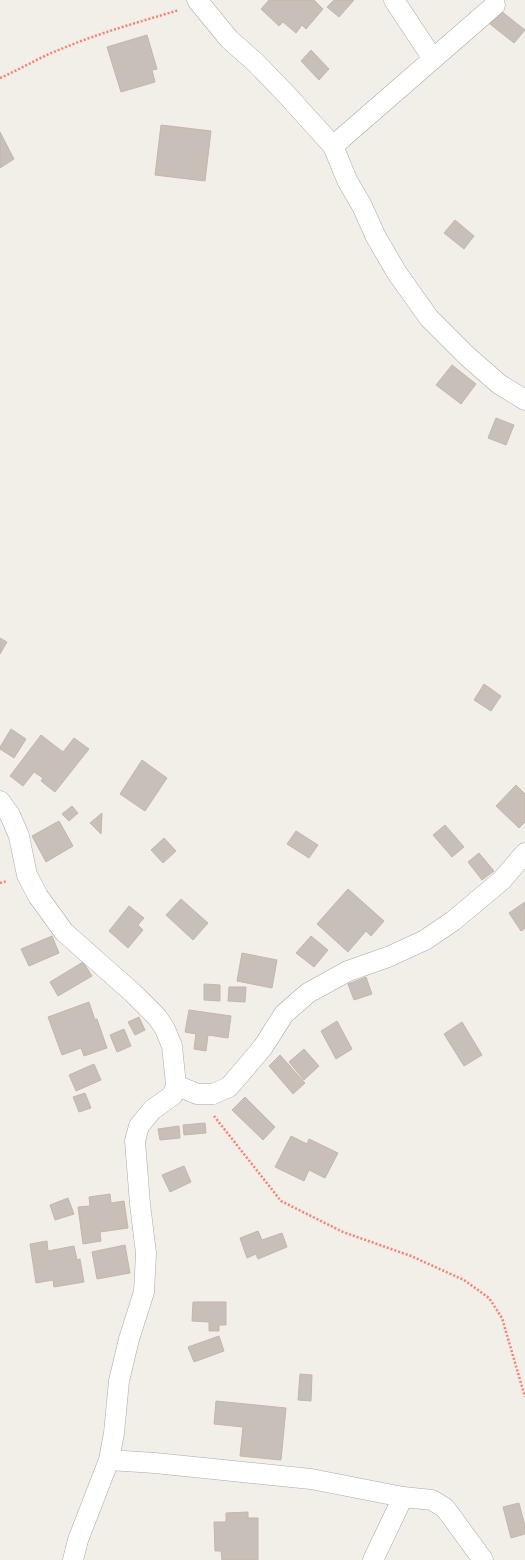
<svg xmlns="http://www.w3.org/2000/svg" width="525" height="1560" font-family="'Golos Text',sans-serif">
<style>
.building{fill:#c7bfb8;stroke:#c4b6ab}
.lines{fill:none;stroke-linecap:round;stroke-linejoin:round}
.minor-casing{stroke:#a9a9a9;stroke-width:21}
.path{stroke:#fa8072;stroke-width:2.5;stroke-dasharray:2 2;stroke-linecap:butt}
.minor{stroke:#fff;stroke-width:20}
</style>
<rect width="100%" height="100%" fill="#f2efe9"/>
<path class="building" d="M269 0H314L323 9 306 29 302 25 296 33 283 22 279 26 261 9Z
M334 0H354L339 17 327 7Z
M501 11 525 30 514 43 490 24Z
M147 35 157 69 152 70 155 82 121 92 107 47Z
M311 50 329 69 319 80 301 61Z
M161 125 211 131 205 181 155 175Z
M0 132 14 159 0 168Z
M455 220 474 236 464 249 444 233Z
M452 365 476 384 461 404 436 385Z
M496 418 514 425 506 445 488 438Z
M0 638 7 642 0 654Z
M484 684 501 696 491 711 474 700Z
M11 729 26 739 14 758 0 749V747Z
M41 735 63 752 74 738 89 749 55 792 41 781 43 778 34 772 23 786 10 776Z
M142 760 167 778 145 811 120 794Z
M516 785 525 794V822L519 828 496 806Z
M72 806 78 813 69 821 62 814Z
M102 813 101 834 90 823Z
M59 821 73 846 46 862 32 836Z
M445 825 464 847 452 857 433 835Z
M296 831 318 845 309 858 287 844Z
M164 838 176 851 163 863 151 850Z
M479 853 494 871 482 880 468 862Z
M348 889 384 921 371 936 366 931 348 952 317 924Z
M181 899 208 923 193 940 166 915Z
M525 902V928L521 931 509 913Z
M129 906 144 918 138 925 143 930 128 948 109 931Z
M52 936 59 953 29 966 21 949Z
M311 936 328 950 314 967 296 953Z
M242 953 277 960 272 988 237 981Z
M83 962 92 976 58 996 50 982Z
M366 977 372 994 354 1000 348 984Z
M204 984 220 985V1001L204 1000Z
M229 987H246L245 1002 228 1001Z
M89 1002 95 1020 97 1019 107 1048 84 1056 81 1048 62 1055 48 1017Z
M189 1010 231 1016 228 1038 208 1035 206 1051 194 1049 196 1034 185 1032Z
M139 1017 145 1030 135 1035 128 1022Z
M337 1021 352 1049 336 1059 321 1031Z
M462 1022 482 1055 464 1066 444 1034Z
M124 1029 131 1046 117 1052 110 1035Z
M304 1049 319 1066 304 1080 289 1062Z
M280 1055 305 1083 293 1094 269 1066Z
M94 1064 101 1080 76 1091 69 1075Z
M85 1093 91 1108 79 1112 73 1097Z
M245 1097 275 1127 263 1140 232 1110Z
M205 1123 206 1133 184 1135 183 1125Z
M179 1126 180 1138 160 1140 158 1129Z
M291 1136 307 1144 309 1139 338 1153 325 1178 309 1170 304 1181 275 1167Z
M184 1166 191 1182 170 1192 162 1175Z
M110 1194 111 1203 124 1201 128 1228 100 1232 101 1241 83 1244 78 1207 90 1206 89 1197Z
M68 1198 74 1214 55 1220 50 1205Z
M258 1231 262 1240 282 1233 287 1247 258 1259 256 1254 247 1258 240 1238Z
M47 1241 48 1251 74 1246 77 1260 80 1259 84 1282 54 1287 53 1280 36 1283 30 1244Z
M125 1245 130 1273 97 1279 92 1252Z
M193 1302H226V1325H219V1331H209V1322L192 1321Z
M219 1336 224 1351 194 1362 188 1347Z
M300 1374 312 1375 311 1401 298 1400Z
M216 1401 286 1408 281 1460 240 1456 243 1427 214 1424Z
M519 1503 525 1526V1534L511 1538 503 1507Z
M248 1512V1518H258V1560H222L221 1551H215L214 1522H226V1513Z"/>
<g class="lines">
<g class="minor-casing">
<path id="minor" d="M197 0 229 39 256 63 286 94 333 146 347 180 362 206 376 237 397 273 429 318 467 356 499 384 525 400
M394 0 433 59
M333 146 495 5
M0 801 10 815 19 836 27 875 38 896 64 932 133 993 157 1017 165 1029 172 1046 176 1085 173 1095 152 1110 139 1126 135 1141 140 1204 146 1253 144 1292 129 1339 119 1381 114 1433 109 1460 78 1540 73 1560
M176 1085 197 1094H213L229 1087 263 1047 284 1014 308 993 348 971 388 957 425 940 453 921 502 880 525 853
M109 1460 155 1463 311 1479 403 1497 432 1500 445 1508 483 1560
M373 1560 403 1497"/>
</g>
<path class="path" d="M0 78C21 69 40 57 61 49 99 33 139 22 179 10
M0 883 7 881
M214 1116 281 1201 343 1232 411 1256 464 1280 489 1298 502 1318 525 1397"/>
<use href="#minor" class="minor"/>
</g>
</svg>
